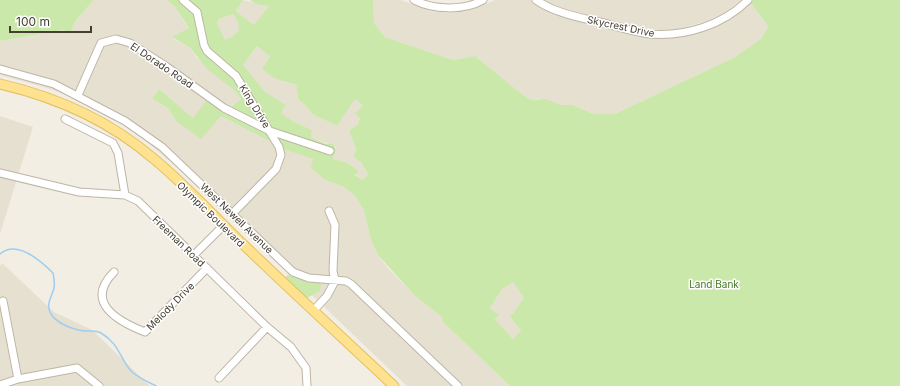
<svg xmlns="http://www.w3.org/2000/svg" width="900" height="386" font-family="Inter,sans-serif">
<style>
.residential{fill:#e6e0d1}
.green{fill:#cbe8ab;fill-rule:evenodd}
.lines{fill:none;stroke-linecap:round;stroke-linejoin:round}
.stream{stroke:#9ecdf1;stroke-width:1.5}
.minor-casing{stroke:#bdb6a6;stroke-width:9}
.major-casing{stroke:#e5c05f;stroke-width:11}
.minor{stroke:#fff;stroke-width:7}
.major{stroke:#ffe28f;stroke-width:9}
.labels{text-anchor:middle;stroke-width:3;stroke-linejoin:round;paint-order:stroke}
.street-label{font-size:10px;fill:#443e33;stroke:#fff}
.park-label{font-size:10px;fill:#437626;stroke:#fff}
</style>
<rect width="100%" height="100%" fill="#f2eee3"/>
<path class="residential" d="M94 0H167L175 7 189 29 172 38 190 48 196 57 232 88 241 99 232 105 226 112 193 118 159 89 152 99 168 108 176 121 221 116 286 150 314 159 325 180 344 187 356 197 364 211 371 240 378 255 387 267 415 296 442 317 443 322 510 386H407L187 176 134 131 89 105 67 95 44 87 0 75V41L63 30 70 33 76 20Z
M243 0 269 6 255 25H254L236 11Z
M373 0H401L430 11 454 13 472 10 495 0H531L584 22 683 36 750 2 768 26 762 38 735 57 615 114H593L573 105H561L538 99 533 100 527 98 475 56 453 60 447 58 385 37 374 23Z
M545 0H741L725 12 707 21 679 29 661 30 632 26 590 16 563 8Z
M233 14 239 22V30L235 35 225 41 217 23 219 19Z
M257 46 270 57 284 82 296 84 298 99 309 109 312 114 337 126 355 99 364 105 358 124 349 131 356 149 353 157 361 162 368 174 363 180 355 174 359 171 348 163 333 159 336 147 311 137 312 130 294 122 281 113 286 105 264 91 242 65Z
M0 116 33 127 0 234Z
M2 263 54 312 92 330 150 386H0V266Z
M513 281 524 298 510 317 521 330 513 339 495 319 498 315 490 308 502 289Z"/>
<path class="green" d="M0 0H94L76 20 70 33 63 30 0 41Z
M167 0H243L236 11 254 25 269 6 256 4 250 0H373L374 23 385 37 447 58 453 60 475 56 527 98 533 100 545 99 561 105H573L593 114H615L735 57 762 38 768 26 750 2 753 0H900V386H510L443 322 442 317 415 296 378 255 371 240 364 211 356 197 344 187 325 180 311 168 313 159 286 150 221 116 201 139 176 121 168 108 152 99 159 89 193 118 206 101 226 112 233 105 241 99 232 88 208 70 190 48 172 37 189 28 175 7ZM233 14C243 28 240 33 225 40L217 23 219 19ZM257 46 270 57 262 68C271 78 282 82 296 84L298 99 309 109 312 114 337 126 355 99 363 105 355 114 360 118 358 124 349 131 356 149 353 157 361 162 368 174 363 180 355 175 359 171 348 163 333 159 336 149 333 144H326L311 137 312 130 294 122 281 113 286 105 264 91 243 65ZM513 282 524 298 510 317 521 330 513 339 495 319 499 315 490 308 502 289Z
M290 274 321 284 320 291 307 298 285 277Z"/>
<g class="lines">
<path class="stream" d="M0 254C17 239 41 261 53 273 54 278 55 283 54 288 52 297 45 304 51 314 57 324 76 331 87 331 92 331 96 330 101 333 120 344 120 360 132 372 139 378 148 382 156 386"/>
<g class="minor-casing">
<path id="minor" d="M183 0 197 12 204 45 207 51 236 76 279 147 281 155 276 169 233 213
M414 0C433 10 464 11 483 0
M536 0C555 13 578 17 599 22 616 26 633 32 650 34 685 37 723 25 748 0
M0 69 54 84 125 121 162 147 293 272 309 278 346 281 351 284 458 386
M78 95 101 43 116 39 130 43 167 67 224 108 270 131 330 151
M65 119 113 143 118 153 125 195
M0 173 79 192 125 195 138 201 267 327 291 347 306 368 307 386
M194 255 223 226
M114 272C84 302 117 321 145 332L207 268
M3 301 18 379
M313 311 327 296 335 281 333 271 335 225 329 211
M219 378 267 327
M0 385 18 379 77 368 99 386"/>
</g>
<g class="major-casing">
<path id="major" d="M0 84C56 97 110 121 154 159 187 186 217 220 248 249 296 295 345 340 394 386"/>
</g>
<use href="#minor" class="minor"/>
<use href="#major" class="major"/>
</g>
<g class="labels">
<g class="street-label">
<text transform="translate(621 26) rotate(12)" y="4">Skycrest Drive</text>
<text transform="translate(162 65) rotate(34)" y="4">El Dorado Road</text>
<text transform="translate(255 106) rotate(58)" y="4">King Drive</text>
<text transform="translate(211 214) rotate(44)" y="4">Olympic Boulevard</text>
<text transform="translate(237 218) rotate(44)" y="4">West Newell Avenue</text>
<text transform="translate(179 241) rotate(44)" y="4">Freeman Road</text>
<text transform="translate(170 306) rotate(-45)" y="4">Melody Drive</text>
</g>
<g class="park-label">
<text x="714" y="288">Land Bank</text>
</g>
</g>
<path d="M10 26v6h81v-6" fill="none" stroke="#443e33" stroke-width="2"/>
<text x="16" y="26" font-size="12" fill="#443e33" stroke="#ffffff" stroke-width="3" paint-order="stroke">100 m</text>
</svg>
